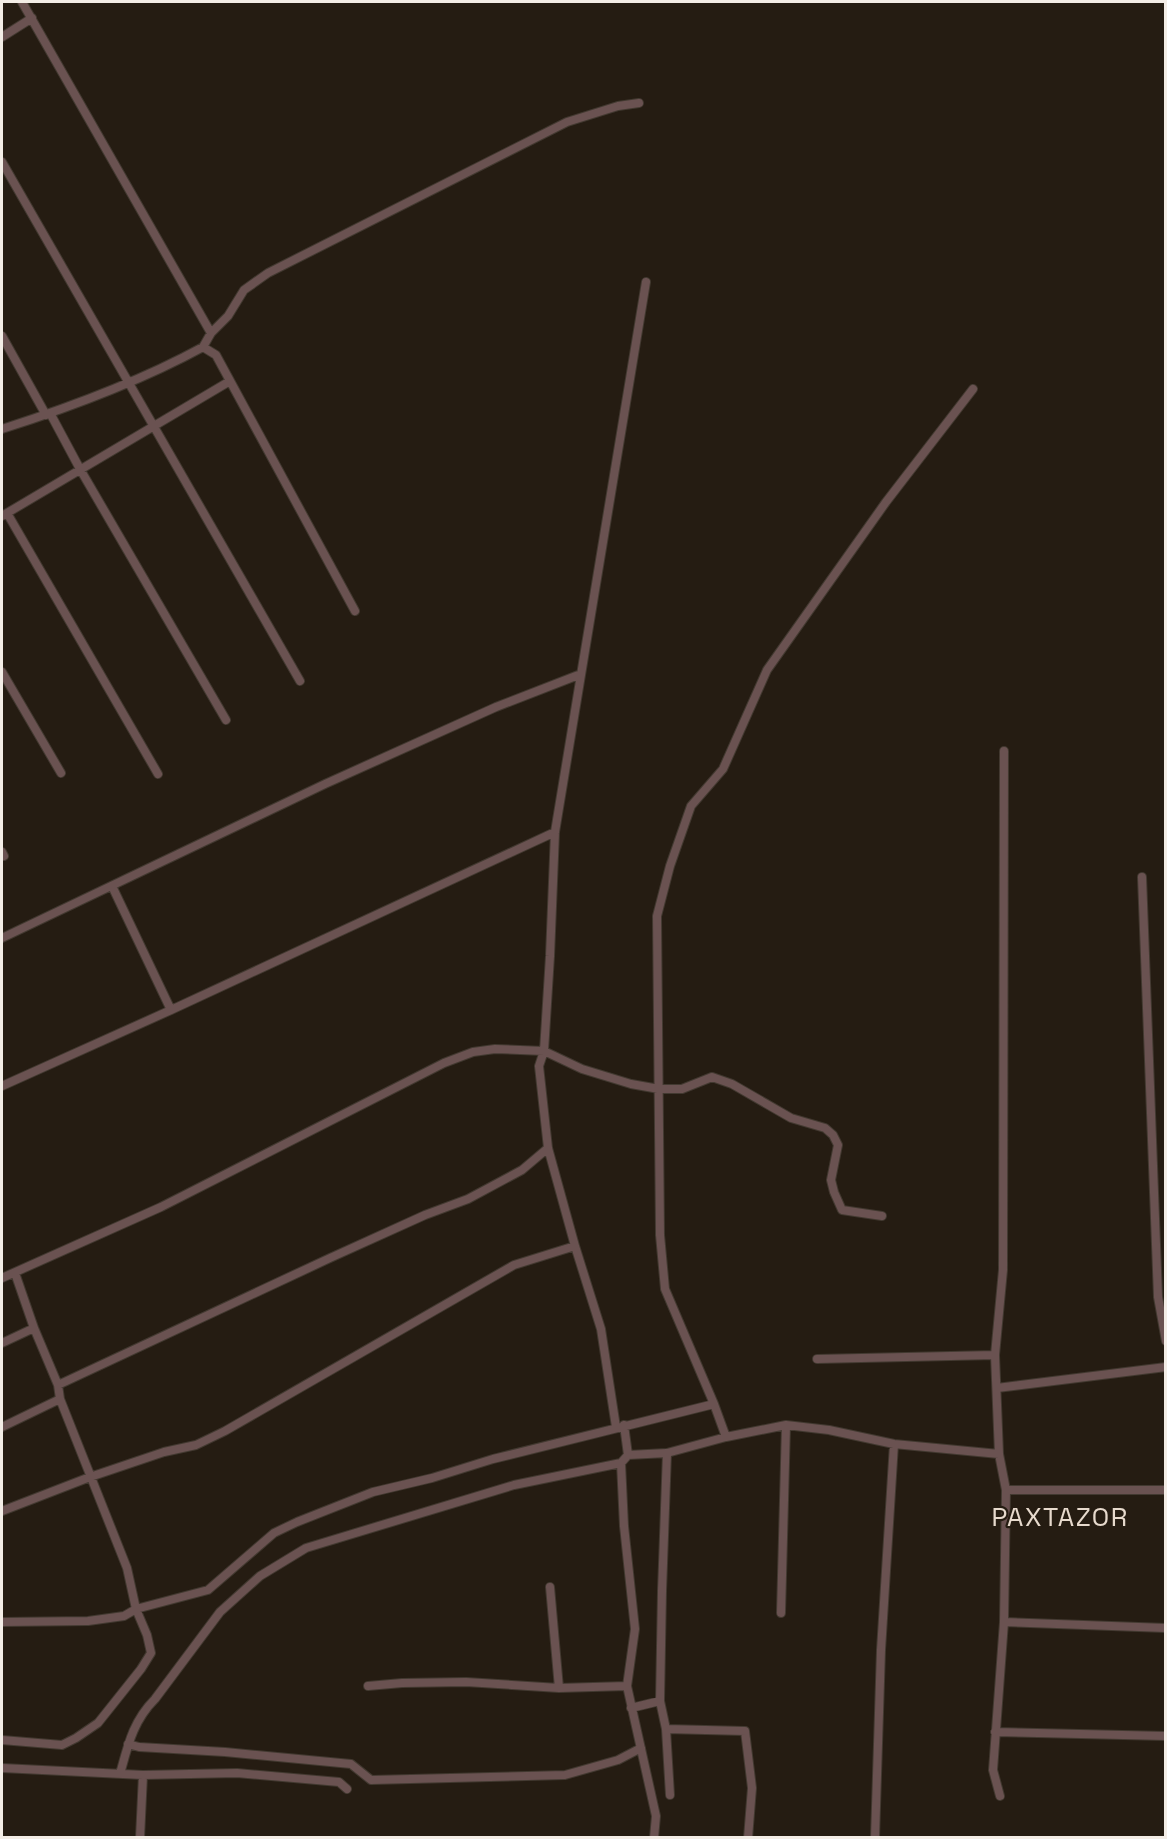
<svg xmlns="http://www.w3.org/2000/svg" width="1167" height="1839" font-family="'Space Grotesk',sans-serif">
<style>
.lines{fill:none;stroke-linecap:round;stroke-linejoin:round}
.minor-casing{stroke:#423930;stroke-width:10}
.minor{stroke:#6a5251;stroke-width:8}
.labels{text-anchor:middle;stroke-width:4.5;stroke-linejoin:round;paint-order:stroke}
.quarter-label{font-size:26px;letter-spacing:1.5px;fill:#e7dacd;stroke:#251c12}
</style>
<rect width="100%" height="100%" fill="#251c12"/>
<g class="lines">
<g class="minor-casing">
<path id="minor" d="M22 2 211 333 203 347 216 355 355 611
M2 37 32 18
M2 162 300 681
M211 333 228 316 244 290 268 273 567 122 618 106 639 103
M2 336 46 415
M50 413 80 469 226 720
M2 429C71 407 139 382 203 347
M7 513 158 774
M2 516 230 381
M2 672 61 773
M2 852 4 856
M1142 877 1158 1297 1166 1341
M112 886 171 1010
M2 938 325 784 496 707 581 674
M2 1086 171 1010 555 832
M2 1278 161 1207 444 1063 473 1052 495 1049 544 1051 582 1069 631 1084 659 1089H682L712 1077 732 1084 791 1118 825 1128 833 1135 838 1145 831 1180 834 1192 842 1210 882 1216
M2 1343 34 1328
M817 1359 995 1355
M58 1385 330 1258 425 1215 468 1199 522 1170 548 1148
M997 1388 1166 1367
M624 1425 628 1455
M2 1427 60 1399
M616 1427 601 1329 575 1246 548 1148 539 1066 544 1051 550 956 555 832 646 282
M726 1437 714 1404 665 1289 660 1235 657 916 670 866 691 806 723 769 767 670 886 502 973 389
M667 1453 662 1591 660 1701 666 1729 670 1795
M621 1463 624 1526 635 1629 627 1686 656 1816 654 1838
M1006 1490H1166
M2 1511 90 1477 164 1452 196 1445 225 1431 514 1265 575 1246
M550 1587 559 1688
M781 1613 786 1425
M2 1622 88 1621 124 1616 136 1609 208 1590 274 1533 297 1522 373 1492 432 1478 493 1459 714 1404
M1004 1622 1166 1628
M368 1686 402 1683 466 1682 559 1688 627 1686
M631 1708 660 1701
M666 1729 745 1731 752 1788 748 1838
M995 1732 1166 1736
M2 1740 62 1745 76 1738 98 1723 141 1669 151 1653 147 1635 136 1609 127 1568 60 1399 58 1385 34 1328 15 1273
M128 1744 139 1747 225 1752 351 1764 371 1780 565 1775 618 1760 641 1748
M2 1768 143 1775 237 1773 339 1782 347 1789
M120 1774C128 1745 133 1721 155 1699L220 1612 260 1576 306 1548 514 1485 621 1463 628 1455 667 1453 726 1437 786 1425 829 1430 894 1444 999 1454
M1000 1796 993 1770 1004 1622 1006 1490 999 1454 995 1355 1003 1270 1004 751
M140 1838 143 1775
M875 1838 881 1650 894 1444"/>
</g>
<use href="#minor" class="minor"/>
</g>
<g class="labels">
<g class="quarter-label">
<text x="1060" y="1526">PAXTAZOR</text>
</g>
</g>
<rect width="1167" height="1839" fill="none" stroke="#f3ede6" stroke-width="6"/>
</svg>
